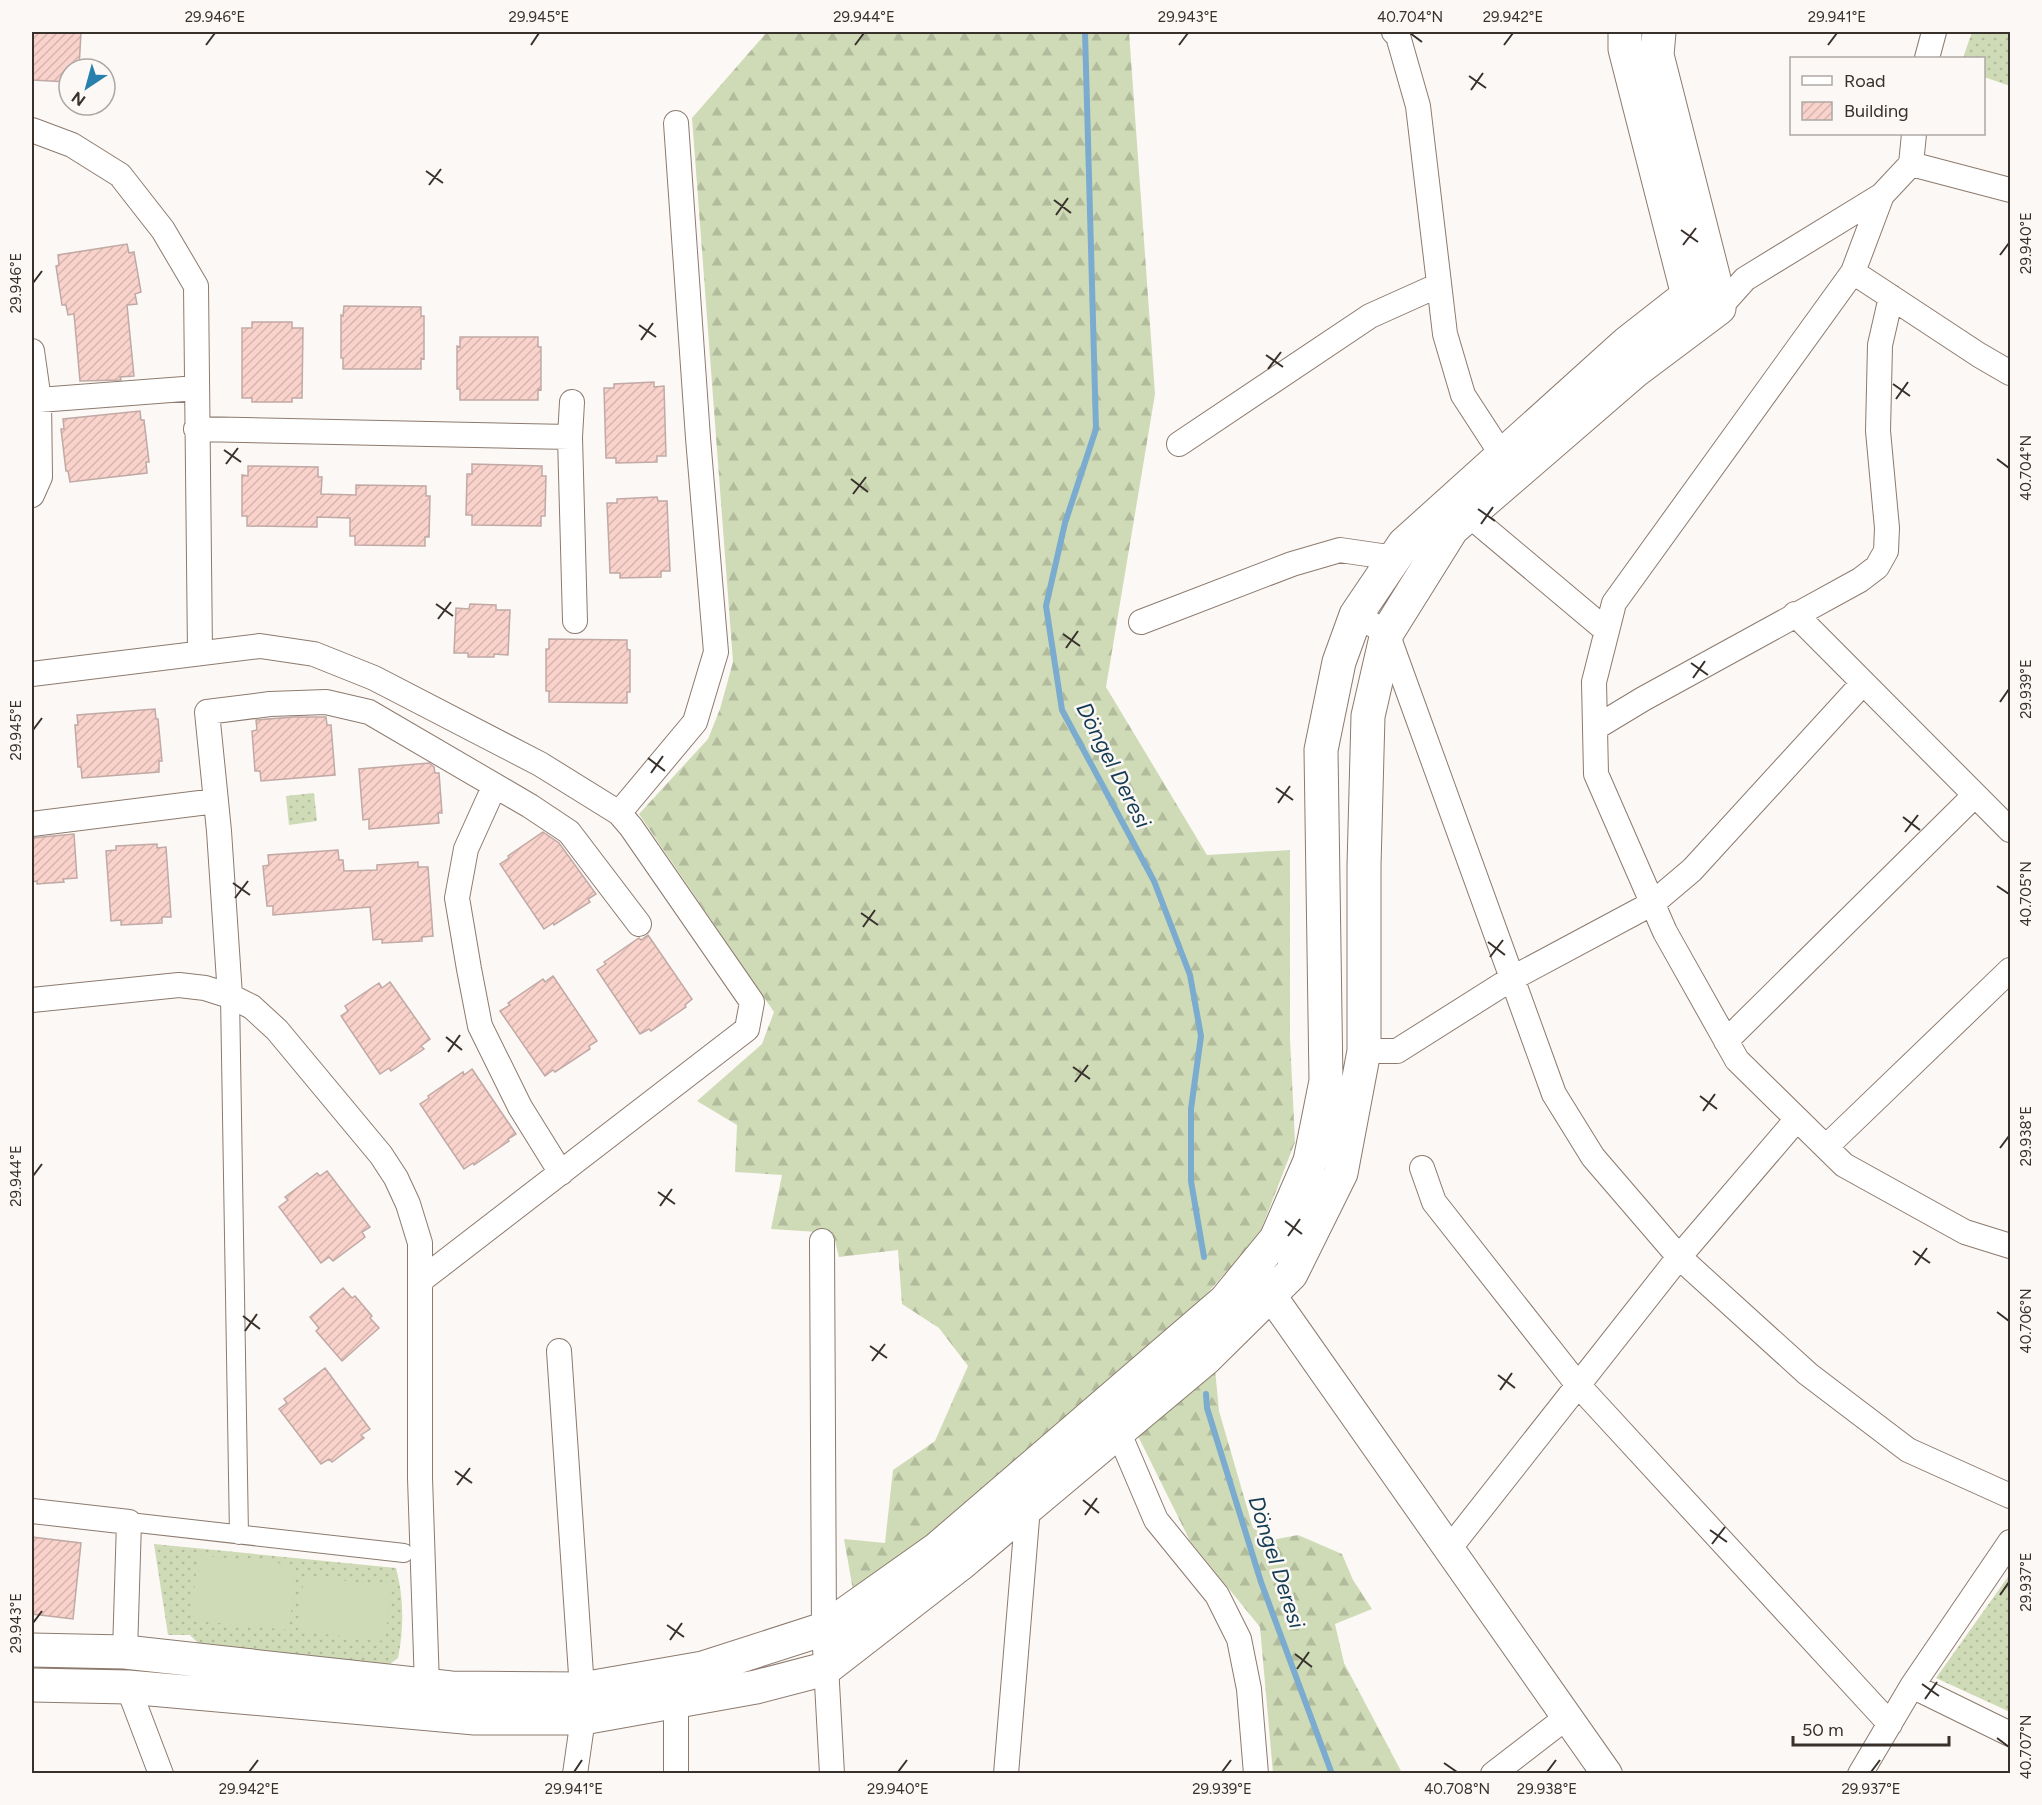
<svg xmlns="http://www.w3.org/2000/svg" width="2042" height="1805" font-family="Figtree,sans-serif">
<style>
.grass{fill:url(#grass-dots)}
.forest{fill:url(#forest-firs)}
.pitch{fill:#cfdbb6}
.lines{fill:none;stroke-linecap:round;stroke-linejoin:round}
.stream{stroke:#7baccf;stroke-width:6}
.building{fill:url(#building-hatch);stroke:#c1a9a5;stroke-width:1.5}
.pedestrian-casing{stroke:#8c7a6e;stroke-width:20}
.minor-casing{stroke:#8c7a6e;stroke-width:26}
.tertiary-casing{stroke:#8c7a6e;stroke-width:32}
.secondary-casing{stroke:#8c7a6e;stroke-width:35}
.pedestrian{stroke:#fff;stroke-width:18}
.minor{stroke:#fff;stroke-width:24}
.tertiary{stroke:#fff;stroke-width:30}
.secondary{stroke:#fff;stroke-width:33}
.ticks{fill:none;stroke:#38302b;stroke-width:2}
.labels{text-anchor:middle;stroke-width:5;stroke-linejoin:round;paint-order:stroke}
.water-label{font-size:22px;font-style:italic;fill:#133b54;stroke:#fcf8f5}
.neatline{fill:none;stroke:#38302b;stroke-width:2}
.ticks-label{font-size:15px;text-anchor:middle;fill:#38302b}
</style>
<defs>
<pattern id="grass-dots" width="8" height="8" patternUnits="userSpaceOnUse" patternTransform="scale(1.5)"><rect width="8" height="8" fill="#cfdbb6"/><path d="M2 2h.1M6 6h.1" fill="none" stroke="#b2bc9d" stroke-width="1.8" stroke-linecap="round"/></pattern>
<pattern id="forest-firs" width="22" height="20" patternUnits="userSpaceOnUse" patternTransform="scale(1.5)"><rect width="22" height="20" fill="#cfdbb6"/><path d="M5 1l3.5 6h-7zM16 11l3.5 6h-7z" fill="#b2bc9d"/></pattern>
<pattern id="building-hatch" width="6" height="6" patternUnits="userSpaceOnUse" patternTransform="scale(1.5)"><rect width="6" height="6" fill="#f8d2cb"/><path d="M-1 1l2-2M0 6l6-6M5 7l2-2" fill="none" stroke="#d5b5ae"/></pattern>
</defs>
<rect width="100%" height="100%" fill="#fcf8f5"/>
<path class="grass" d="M1972 32H2010V86L1984 77V58H1963Z
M314 793 317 821 289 825 286 796Z
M154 1544 396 1568C404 1598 404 1628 398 1658L390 1664 199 1644 190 1635H168Z
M2010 1574V1712L1936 1678Z"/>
<path class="forest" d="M767 32H1129L1155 394 1106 687 1207 855 1290 850V1039L1295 1142 1259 1235 1187 1316 936 1537 853 1590 844 1539 885 1543 893 1470 935 1441 968 1366 939 1328 902 1304 898 1250 839 1257 833 1233 771 1229 782 1175 735 1172 737 1125 697 1101 762 1044 774 1012 639 814 708 739 720 709 733 662 692 118Z
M1215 1369 1219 1411 1253 1528 1272 1540 1298 1535 1342 1554 1353 1580 1372 1609 1335 1624 1344 1663 1402 1773H1273L1260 1627 1190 1541 1136 1432Z"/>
<path class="pitch" d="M198 1555 296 1565 289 1630 191 1620Z
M304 1576 391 1586 385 1641 298 1631Z"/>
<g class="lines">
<path class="stream" d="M1085 32 1096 429 1065 523 1046 606 1062 710 1154 881 1190 975 1201 1036 1191 1109V1181L1204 1257
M1206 1394 1207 1408 1261 1582 1332 1774"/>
</g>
<path class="building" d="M32 32H81L79 69H69V82L32 80Z
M127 244 129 253 134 252 141 292 135 294 137 304 127 305 134 376 120 377 121 380 80 381 74 314 68 315 66 305H62L56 266 59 265 58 255Z
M344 306 421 307V316H424V359L421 358V369H343V358H341V315L343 316Z
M252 322H292V328H303L302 398H292V402H252V398H242V328H252Z
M460 337H538V347H541V390L538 389V400H460V389H457V346L460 347Z
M654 382V387L664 386 666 456H657V462L616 463V458H606L604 388H614V384Z
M140 411 141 420H144L149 462H146L147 473 70 482 68 471H66L61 429H64L63 419Z
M472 464 542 466V476H546L545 516H541V526L472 525V515H466L467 474H472Z
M248 466 318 467V477H322L321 494 356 495V485L426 486V496H430L429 537H425V546L355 545V536H350V518L317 517V527L247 526V516H242V475L248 476Z
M657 497 658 501H667L670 571H661V577L620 578V573H610L607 503H617V499Z
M470 604 496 605V610H510L508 655 494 654V657H468V653H454L456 608 469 609Z
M549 639 627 640V649L630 650V692H627V703L549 702V691H546V649H549Z
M155 709 156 719H158L162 761H159V772L82 778 81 767H78L75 725H78L77 715Z
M293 717H326L327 725H331L335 775 261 781 260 771H255L252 731 257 730 256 720Z
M429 763 434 767 435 773H439L442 813H438L439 823 369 829V819L363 820 359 769Z
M543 832 559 843 596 894 588 899 590 902 554 925 553 923 544 929 500 864 509 858 508 856Z
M74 834 77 878 63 879 64 882 37 884V881L32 882V838Z
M157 844V848L166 847 171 917H162V923L121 925V920L111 921 106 851 116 850V846Z
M338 850 339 860H343L344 871 377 870V865L418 862V867H428L433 936 422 937V941L382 943V939L373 940 370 907 273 915V906H267L263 866 269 865 268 855Z
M648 935 692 999 685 1005 686 1007 651 1031 649 1029 640 1034 597 970 606 964 604 962 639 938 641 940Z
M553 976 597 1041 589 1046 590 1049 555 1072 553 1070 545 1076 500 1011 510 1005 508 1003 543 979 545 982Z
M390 982 430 1039 421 1046 424 1049 391 1071 389 1068 380 1074 341 1016 348 1011 345 1006 379 983 382 988Z
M472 1069 516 1134 508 1139 509 1141 474 1165 473 1163 464 1169 420 1104 429 1098 428 1096 463 1072 464 1075Z
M327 1171 370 1227 362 1232 365 1237 333 1261 329 1257 321 1263 279 1207 288 1200 285 1197 317 1173 320 1176Z
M343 1288 352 1298 355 1296 372 1316 370 1318 379 1328 342 1361 316 1331 319 1328 310 1317Z
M325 1368 370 1429 361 1435 364 1438 332 1462 329 1459 321 1464 279 1409 287 1403 284 1399Z
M32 1537 81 1543 73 1619 32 1614Z"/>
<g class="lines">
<g class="pedestrian-casing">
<path id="pedestrian" d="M230 996 239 1535
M129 1522 404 1553"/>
</g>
<g class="minor-casing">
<path id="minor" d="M1394 32 1398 36 1418 106 1445 334 1463 395 1502 455 1507 470
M1927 58 1934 32
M32 130 72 145 120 175 163 230 196 286 200 653
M1911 164 2010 190
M1882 195 1853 272 1614 603 1594 682 1596 774 1665 932 1737 1060 1844 1165 1965 1232 2010 1246
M1853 272 1979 355 2010 373
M1719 308 1745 279 1882 195 1911 164 1914 134
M32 351 39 400 40 477 32 495
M39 400 197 388
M572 402 570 437 575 621
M196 429 570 437
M1179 444 1370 316 1439 285
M1469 515 1607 631
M1795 614 2010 830
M1356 615 1387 633 1554 1094 1593 1157 1679 1257 1808 1374 1908 1450 2010 1496
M1141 622 1292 564 1340 550 1395 558
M32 674 260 646 314 654 374 678 540 764 619 813 631 827 752 1002 747 1029 420 1281
M1595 728 1643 699 1860 580 1877 567 1886 551 1887 528 1878 431 1880 345 1891 297
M494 787 466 849 457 898 469 969 480 1026 520 1107 561 1173
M619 813 695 722 716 652 698 438 676 123
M32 824 216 801
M230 996 219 831 207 712 270 704 326 702 369 712 530 806 569 832 639 924
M32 1000 179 985 205 988 230 996 252 1007 277 1030 381 1155 396 1178 408 1204 420 1243V1478L427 1685 425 1699
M1726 1041 1975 795
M1364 1051H1397L1511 979 1653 903 1692 870 1863 683
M1826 1147 2010 970
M1422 1168 1434 1202 1578 1385 1890 1724
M822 1241 824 1629 832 1774
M559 1351 582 1689
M1118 1431 1156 1520 1217 1595 1239 1639 1249 1689 1256 1774
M32 1511 129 1522 125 1652
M1449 1549 1679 1257 1797 1119
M1912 1686 2010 1734
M128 1687 161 1774
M575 1774 583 1718
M676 1774V1701
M1006 1774 1028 1507
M1493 1774 1567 1717
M1860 1774 1912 1686 2010 1542"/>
</g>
<g class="tertiary-casing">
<path id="tertiary" d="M1259 1273 1270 1294 1607 1774"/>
</g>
<g class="secondary-casing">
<path id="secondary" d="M1625 32V49L1693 315
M32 1650 125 1652 451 1688 582 1689 703 1668 824 1629 937 1549 1225 1301 1276 1239 1310 1161 1326 1081 1321 750 1339 662 1356 615 1404 544 1627 343 1687 296
M32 1685 128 1687 475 1718H583L756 1687 825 1669 959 1565 1206 1358 1291 1274 1341 1173 1364 1051V866L1368 716 1387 633 1452 529 1635 371 1719 308 1714 279 1657 55 1659 32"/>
</g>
<use href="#pedestrian" class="pedestrian"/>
<use href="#minor" class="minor"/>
<use href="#tertiary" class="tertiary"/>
<use href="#secondary" class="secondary"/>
</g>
<path class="ticks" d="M1410 33 1422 42M206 45 215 33M531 45 539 33M855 45 864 33M1179 45 1188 33M1504 45 1513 33M1828 45 1837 33M1469 76 1486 88M1471 90 1483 73M426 171 443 183M429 185 441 169M1054 200 1071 213M1056 215 1068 198M1681 230 1698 242M1683 245 1696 228M2000 255 2009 243M33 283 42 271M639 325 656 337M641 340 653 323M1266 355 1283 367M1268 369 1281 352M1893 384 1910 396M1896 399 1908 382M224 450 241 462M1997 459 2009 468M226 464 238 448M851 479 868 492M853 494 866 477M1478 509 1495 521M1481 524 1493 507M436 604 453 616M438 619 451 602M1063 634 1080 646M1066 648 1078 631M1691 663 1708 675M1693 678 1705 661M2000 702 2009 689M33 730 42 718M648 758 665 771M651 773 663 756M1276 788 1293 800M1278 803 1290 786M1903 817 1920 830M1905 832 1918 815M233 883 250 895M1997 886 2009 894M235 898 248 881M861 913 878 925M863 927 875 910M1488 942 1505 955M1490 957 1503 940M446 1037 462 1050M448 1052 460 1035M1073 1067 1090 1079M1075 1082 1088 1065M1700 1096 1717 1109M1703 1111 1715 1094M2000 1148 2009 1136M33 1176 42 1164M658 1192 675 1204M660 1206 672 1189M1285 1221 1302 1234M1288 1236 1300 1219M1913 1251 1930 1263M1915 1265 1927 1248M1997 1312 2009 1321M243 1316 260 1329M245 1331 257 1314M870 1346 887 1358M872 1361 885 1344M1498 1375 1515 1388M1500 1390 1512 1373M455 1471 472 1483M457 1485 470 1468M1083 1500 1099 1513M1085 1515 1097 1498M1710 1530 1727 1542M1712 1544 1725 1527M2000 1595 2009 1582M33 1623 42 1611M667 1625 684 1637M670 1640 682 1623M1295 1654 1312 1667M1297 1669 1309 1652M1922 1684 1939 1696M1925 1699 1937 1682M1997 1738 2009 1747M1444 1763 1457 1772M249 1772 258 1760M574 1772 582 1760M898 1772 907 1760M1222 1772 1231 1760M1547 1772 1556 1760M1871 1772 1880 1760"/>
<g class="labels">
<g class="water-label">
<text transform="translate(1114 765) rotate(63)" y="8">Döngel Deresi</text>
<text transform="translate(1277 1562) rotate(72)" y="8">Döngel Deresi</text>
</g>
</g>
<rect width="2042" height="1805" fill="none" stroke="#fcf8f5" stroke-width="66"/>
<rect x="1790" y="57" width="195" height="78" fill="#fcf8f5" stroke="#aea8a4" stroke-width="1.5"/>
<rect x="1802" y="76" width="30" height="9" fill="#ffffff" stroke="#aea8a4" stroke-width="1.5"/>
<text x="1844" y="87" font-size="18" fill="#38302b">Road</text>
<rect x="1802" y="102" width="30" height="18" fill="url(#building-hatch)" stroke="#aea8a4" stroke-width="1.5"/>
<text x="1844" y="117" font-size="18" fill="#38302b">Building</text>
<g transform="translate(87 87) rotate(216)"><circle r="28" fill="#fcf8f5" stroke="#aea8a4" stroke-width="1.5"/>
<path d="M0-4.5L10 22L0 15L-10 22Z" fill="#297fae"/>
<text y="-9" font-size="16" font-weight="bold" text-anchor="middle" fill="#38302b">N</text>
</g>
<path d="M1793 1736v9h156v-9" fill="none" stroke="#38302b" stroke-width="3"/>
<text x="1802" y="1736" font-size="18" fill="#38302b" stroke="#fcf8f5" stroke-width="4.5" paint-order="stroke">50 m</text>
<rect x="33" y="33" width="1976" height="1739" class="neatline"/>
<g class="ticks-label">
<text x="215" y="22">29.946°E</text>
<text x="539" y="22">29.945°E</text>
<text x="864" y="22">29.944°E</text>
<text x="1188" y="22">29.943°E</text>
<text x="1410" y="22">40.704°N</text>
<text x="1513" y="22">29.942°E</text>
<text x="1837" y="22">29.941°E</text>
<text transform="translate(2026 243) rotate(-90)" y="5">29.940°E</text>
<text transform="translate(16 283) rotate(-90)" y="5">29.946°E</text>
<text transform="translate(2026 468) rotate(-90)" y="5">40.704°N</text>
<text transform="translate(2026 689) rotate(-90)" y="5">29.939°E</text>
<text transform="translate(16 730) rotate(-90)" y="5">29.945°E</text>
<text transform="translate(2026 894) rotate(-90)" y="5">40.705°N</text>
<text transform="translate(2026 1136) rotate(-90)" y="5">29.938°E</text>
<text transform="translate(16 1176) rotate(-90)" y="5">29.944°E</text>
<text transform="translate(2026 1321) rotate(-90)" y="5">40.706°N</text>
<text transform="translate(2026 1582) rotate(-90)" y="5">29.937°E</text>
<text transform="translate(16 1623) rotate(-90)" y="5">29.943°E</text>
<text transform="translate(2026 1747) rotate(-90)" y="5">40.707°N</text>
<text x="249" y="1794">29.942°E</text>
<text x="574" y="1794">29.941°E</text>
<text x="898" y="1794">29.940°E</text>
<text x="1222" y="1794">29.939°E</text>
<text x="1457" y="1794">40.708°N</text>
<text x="1547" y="1794">29.938°E</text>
<text x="1871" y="1794">29.937°E</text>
</g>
</svg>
